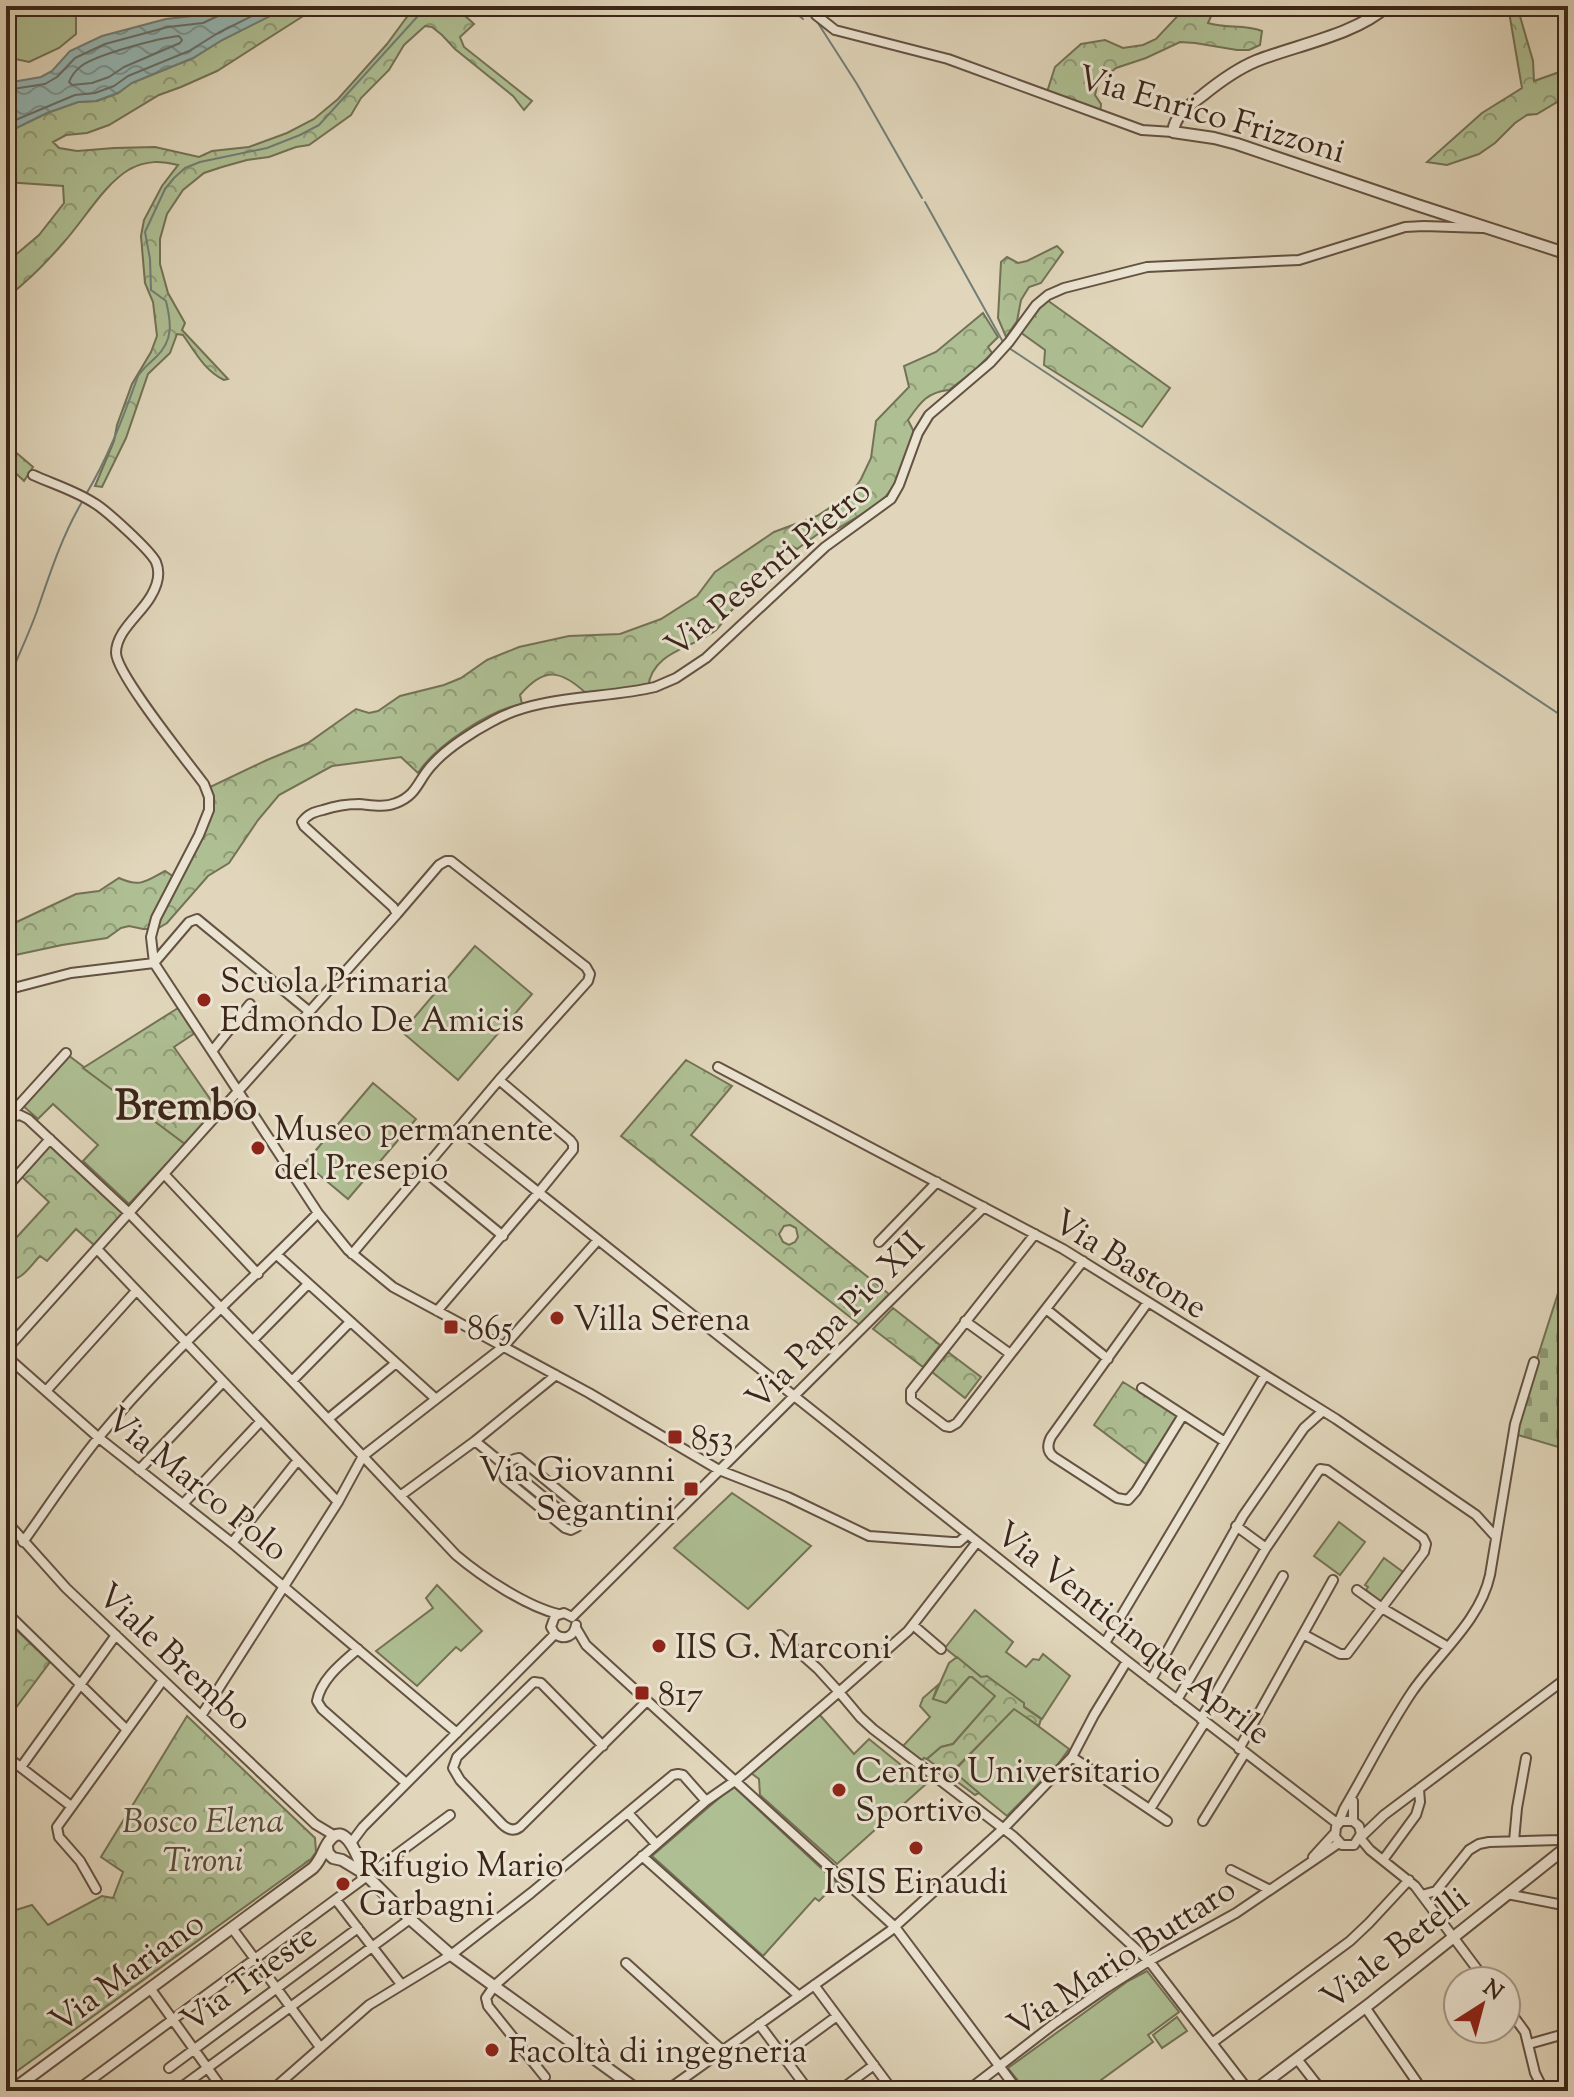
<svg xmlns="http://www.w3.org/2000/svg" width="1574" height="2097" font-family="'Sorts Mill Goudy',serif">
<style>
.grass{fill:#aebf93;stroke:#747256;stroke-width:2}
.forest{fill:url(#forest-crowns);stroke:#747256;stroke-width:2;fill-rule:evenodd}
.cemetery{fill:url(#cemetery-stones);stroke:#747256;stroke-width:2}
.water{fill:url(#water-waves);stroke:#717e77;stroke-width:2}
.lines{fill:none;stroke-linecap:round;stroke-linejoin:round}
.shore{stroke:#686f68;stroke-width:2}
.stream{stroke:#717e77;stroke-width:2}
.minor-casing{stroke:#645242;stroke-width:12}
.tertiary-casing{stroke:#645242;stroke-width:14}
.minor{stroke:#ece4d3;stroke-width:8}
.tertiary{stroke:#ece4d3;stroke-width:10}
.poi-dot{fill:#8f2418;stroke:#ece4d3;stroke-width:3}
.labels{text-anchor:middle;stroke-width:6;stroke-linejoin:round;paint-order:stroke}
.street-label{font-size:34px;fill:#3b2619;stroke:#ece4d3}
.poi-label{font-size:34px;fill:#3b2619;stroke:#ece4d3;text-anchor:start}
.park-label{font-size:34px;font-style:italic;fill:#584c38;stroke:#ece4d3}
.district-label{font-size:42px;font-weight:bold;fill:#3b2619;stroke:#ece4d3}
</style>
<defs>
<pattern id="forest-crowns" width="20" height="18" patternUnits="userSpaceOnUse" patternTransform="scale(2)"><rect width="20" height="18" fill="#aebf93"/><path d="M2 6a3 3 0 1 1 6 0M12 15a3 3 0 1 1 6 0" fill="none" stroke="#8f9b77"/></pattern>
<pattern id="cemetery-stones" width="16" height="16" patternUnits="userSpaceOnUse" patternTransform="scale(2)"><rect width="16" height="16" fill="#aebf93"/><path d="M2 7V4a2 2 0 0 1 4 0v3zM10 15v-3a2 2 0 0 1 4 0v3z" fill="#8f9b77"/></pattern>
<pattern id="water-waves" width="16" height="10" patternUnits="userSpaceOnUse" patternTransform="scale(2)"><rect width="16" height="10" fill="#95b8b6"/><path d="M0 5q4-4 8 0t8 0" fill="none" stroke="#7b9593"/></pattern>
</defs>
<rect width="100%" height="100%" fill="#e1d6bb"/>
<filter id="stains"><feTurbulence type="fractalNoise" baseFrequency=".0025" numOctaves="4"/><feColorMatrix values="0 0 0 0 .2 0 0 0 0 .09 0 0 0 0 .02 0 0 0 .5 -.17"/></filter>
<radialGradient id="worn" r=".72"><stop offset=".6" stop-color="#630" stop-opacity="0"/><stop offset="1" stop-color="#630" stop-opacity=".3"/></radialGradient>
<path class="grass" d="M6 6H125L76 14V34L59 48 29 62 6 57Z
M475 946 532 994 458 1080 402 1032Z
M68 1055 185 1144 129 1204 83 1161 98 1145 53 1104 38 1119 22 1105Z
M373 1083 416 1119 348 1199 305 1163Z
M732 1493 811 1546 748 1609 674 1548Z
M1339 1522 1365 1542 1340 1575 1314 1556Z
M1384 1558 1403 1572 1381 1602 1366 1590 1368 1587 1365 1585Z
M437 1585 482 1631 461 1651 456 1647 417 1686 376 1651 433 1608 426 1598Z
M975 1610 1013 1642 1006 1652 1026 1667 1033 1659 1039 1660 1043 1654 1070 1676 1042 1719 981 1677 945 1648Z
M969 1677H972L996 1696 953 1744 941 1747 927 1759 924 1758 921 1761 902 1747 930 1717 920 1706 923 1698 938 1685 933 1699 948 1701Z
M1014 1708 1069 1749 1058 1764 1007 1816 953 1772Z
M819 1714 854 1754 869 1739 906 1769 927 1783 837 1864 760 1795 759 1779 751 1773Z
M733 1786 837 1883 819 1901 815 1898 763 1956 652 1856Z
M1147 1971 1179 2012 1148 2035 1153 2042 1086 2091H1057L1055 2088 1051 2091H1026L1008 2068 1128 1981Z
M1177 2017 1187 2031 1162 2048 1153 2035Z"/>
<path class="forest" d="M290 6H304L308 13 217 71 181 87 159 95 109 125 87 133 66 135 53 142 59 148 77 151 114 148 155 147 199 157 212 151 249 147 287 133 314 119 338 99 387 44 415 6C445 6 452 2 474 24L460 37 464 47 532 101 524 110 513 96 455 49 442 35 432 27 425 26 404 45 389 70 361 98 351 115 309 145 296 147 269 157 247 160 222 167 204 173 183 190 167 214 160 239V264L168 293 185 323 182 330 228 379 224 380C205 371 195 352 183 335L177 334 170 353 148 374 126 438 102 487 95 486 114 441 117 425 132 384 151 352 157 336 153 302 145 283 141 236 144 220 162 186 178 165C161 161 147 160 130 169 104 184 84 220 64 242 46 263 27 282 6 298V263L39 235 64 203 63 186 6 182V133L47 113 78 102 97 101 118 93 131 83 193 58 222 40Z
M1187 6H1219L1213 12 1208 23C1227 29 1243 24 1262 31L1260 45 1249 50H1237L1195 43 1180 42 1146 58 1116 68 1098 83 1095 95 1101 104 1100 114 1047 92 1055 67 1081 44 1105 40 1123 48 1143 45 1156 39Z
M1508 6H1517L1533 61 1534 81 1568 69V99L1559 101 1537 114 1527 115 1515 123 1495 143 1479 154 1447 165 1427 162 1482 113 1522 88Z
M1057 246 1063 252 1041 283 1029 287 1021 300 1017 321 1006 337 998 318 1001 262 1007 257 1018 263 1027 261Z
M1047 300 1170 388 1142 427 1044 365 1045 350 1020 332 1038 307Z
M983 313 998 337 988 347 992 353 974 371 949 390C927 392 920 403 908 420L914 432C906 454 900 485 881 501 868 512 851 520 837 529L829 526 797 549 789 544C768 563 751 588 732 610 727 616 722 624 716 630 693 649 653 650 648 687L587 694C561 670 545 666 520 695L522 704C490 710 436 745 418 773L401 757 332 766 279 795 258 820 229 863 208 876 167 923 157 929H143L129 926 121 928 107 938 62 945 6 957V927L76 894 99 891 119 878C141 888 146 881 165 871L177 879 213 799 210 787 267 760 308 743 356 709 369 713 378 711 400 696 444 685 461 678 487 660 519 647 569 636 620 634 661 619 697 596 715 572 774 532 817 516 851 494 861 479 871 458 876 421 909 387 904 366 936 352Z
M6 444 33 467 24 481 6 464Z
M178 1008 195 1033 174 1047 217 1109 185 1144 83 1068Z
M686 1060 732 1086 691 1135 889 1294 860 1325 621 1136ZM790 1225 796 1228 798 1237 795 1242 789 1245 783 1242 779 1234 784 1226Z
M50 1145 124 1212 94 1245 76 1229 47 1261 40 1256C29 1267 22 1282 6 1279V1249L49 1202 22 1177Z
M893 1308 940 1345 923 1367 873 1329Z
M948 1352 981 1377 965 1398 932 1372Z
M1123 1382 1178 1416 1146 1464 1094 1425Z
M6 1620 50 1662 6 1721Z
M957 1657 981 1677 987 1676 1024 1703V1707L1041 1719 1039 1726 1014 1709 953 1771 979 1793 975 1795 927 1759 941 1747 953 1744 995 1696 972 1677H969L946 1703 933 1699 949 1663Z
M187 1716 315 1838 316 1852 311 1859 6 2079V1913L32 1905 48 1925 102 1896 113 1898 123 1872 101 1857Z"/>
<path class="cemetery" d="M1568 1282V1450L1518 1435 1520 1412 1561 1284 1566 1285Z"/>
<path class="water" d="M224 6H290L222 40 193 58 132 83 118 93 96 101 78 102 47 113 6 133V83L41 77 52 71 70 51 102 36 166 19 201 15Z"/>
<g class="lines">
<path class="shore" d="M179 36 182 40 180 43 124 67 109 77 92 83 72 85 69 82C71 77 75 71 80 67 94 55 159 38 179 36Z
M6 90 45 84 57 77 75 58 105 44 168 27 203 23 220 15 223 6
M6 124 75 95 95 93 114 86 128 76 189 51 218 33 272 6"/>
<path class="stream" d="M787 6 803 19
M816 20 857 84 922 198
M925 202 1003 342
M1009 348 1568 720
M85 496C108 458 123 418 138 376 143 368 150 363 156 357 174 340 171 322 166 301L151 290 150 259 145 232 165 189 174 178 185 168 200 162 267 148 300 135 319 125 427 6
M6 685C16 661 28 636 37 611 50 573 62 536 82 502"/>
<g class="minor-casing">
<path id="minor" d="M811 6 816 15 835 30 948 59 1142 130 1173 132
M33 475C53 484 76 491 94 503 106 510 150 550 156 562 161 574 157 586 151 596 141 614 116 631 116 653 117 675 187 761 204 784L209 797V810L199 835 156 918 151 937 154 963 318 1213 348 1250 393 1287 589 1393 719 1470 788 1497 869 1536 952 1542H959L968 1534
M154 963 189 922 197 919 310 1012
M6 990 71 973 154 963
M213 1050 250 1004
M718 1067 1063 1249 1336 1419 1476 1515 1496 1537
M8 1117 66 1053
M6 1118 20 1115 28 1119 129 1213 292 1381 456 1555C482 1577 526 1606 558 1614
M459 1129 1127 1661 1338 1824 1344 1809C1367 1770 1387 1729 1412 1692 1438 1654 1480 1621 1490 1575L1515 1424 1534 1362
M423 1170 503 1236
M164 1174 258 1274
M6 1188 50 1139
M1035 1234 911 1391V1400L945 1426 950 1427 957 1423 1083 1261
M879 1242 937 1182
M97 1249 338 1502
M352 1254 499 1080 588 981 590 974 586 967 451 861H446L439 865 397 914
M277 1255 436 1399
M1148 1302 1051 1437C1047 1445 1047 1452 1054 1457L1117 1498 1128 1500 1136 1491 1183 1415
M1046 1309 1108 1359
M437 1311 539 1192 573 1150V1144L570 1140 499 1080
M965 1321 1009 1353
M253 1340 308 1284
M6 1350 397 914 393 907 304 826 302 822C308 814 314 812 323 810 335 806 347 804 359 804 371 805 384 808 396 803 418 795 418 779 433 764 447 748 474 731 493 721 538 695 605 699 655 687L676 678 706 658 825 547 891 499 899 485 918 433 929 415 990 363 1009 342 1036 305 1048 295 1064 288 1147 267 1299 260 1405 227 1424 226 1482 228
M6 1356 99 1438 232 1543 457 1733
M292 1381 350 1322
M1142 1388 1225 1442
M46 1391 136 1291
M328 1419 396 1363
M475 1441 578 1525
M519 1458 581 1509 583 1517 577 1527 571 1530 565 1528 505 1479C501 1470 509 1459 519 1458Z
M139 1470 223 1382
M400 1496 475 1441 556 1375
M183 1504 261 1421
M6 1521 66 1588 315 1824 335 1836
M1236 1526 1266 1548
M23 1542C48 1507 72 1470 99 1437 166 1356 245 1287 318 1213
M232 1543 298 1460
M1357 1590 1382 1608 1448 1647
M6 1612 126 1729
M572 1617 984 1207
M913 1625 941 1649
M576 1628 586 1645 895 1927 1018 2091
M555 1634 551 1627 555 1616 564 1613 572 1617
M555 1634C565 1641 574 1636 576 1625
M1303 1634 1333 1580
M780 1635 818 1669 839 1692 908 1631 977 1542
M1105 1643 1265 1375
M358 1649C342 1663 321 1679 317 1701L322 1709 406 1783
M1151 1680 1243 1516 1304 1428 1323 1411
M1177 1700 1266 1548 1320 1469 1327 1470 1423 1538 1426 1544 1424 1552 1347 1654H1340L1303 1634 1239 1749
M201 1716 338 1502 363 1456 503 1347 598 1240
M1201 1719 1283 1576
M603 1746 544 1686 541 1683 534 1682 457 1757 453 1768 460 1780 502 1824C507 1829 513 1832 520 1827L647 1701
M6 1756 71 1806
M1072 1757 1167 1821
M21 1767 116 1635
M1353 1801V1821L1359 1826 1361 1834 1354 1845H1342L1335 1837 1336 1827 1341 1821H1353
M1150 1809 1205 1722
M628 1813 656 1844
M1203 1821 1245 1753
M1514 1841 1517 1808 1526 1758
M351 1843 363 1827 555 1634
M642 1856 799 1996
M1313 1857 1334 1834
M1383 1860 1416 1815 1420 1802 1419 1789
M1231 1870 1270 1890
M96 1889 80 1861 59 1837 57 1827 163 1680
M1507 1894 1568 1906
M1422 1895 1436 1891 1469 1850 1479 1844 1489 1842 1558 1840 1568 1837
M336 1900 401 1984
M232 1928 320 2047
M626 1963 722 2050
M1486 1981 1415 1886 1370 1850 1360 1838 1384 1815 1568 1677
M814 1985 893 2091
M150 1988 224 2091
M1506 2006 1525 2032 1535 2073 1544 2091
M1365 2007 1423 2091
M759 2024 809 2091
M1212 2043 1350 1941 1369 1923 1409 1880
M1529 2044 1568 2033
M792 2049 837 2016
M1297 2059 1322 2091
M169 2068 358 1928
M545 2077 488 2006 486 1998 495 1985 706 1801
M88 2091 84 2085 450 1815
M176 2091 410 1919
M271 2091 369 2005 451 1955 531 1893 673 1775 678 1774 683 1775 706 1801 739 1778 839 1692 860 1717 873 1729 1013 1836 1149 1961 1249 2091
M666 2091 890 1931 1004 1828 1072 1757 1094 1715 1127 1661
M839 2091 874 2065
M967 2091 1054 2024 1106 1988 1149 1961 1236 1913 1339 1843"/>
</g>
<g class="tertiary-casing">
<path id="tertiary" d="M1387 6C1355 35 1296 45 1256 61 1237 69 1219 82 1203 95 1190 105 1175 114 1173 132L1214 138 1237 144 1417 205 1568 254
M327 1847 328 1853 333 1858 342 1860 365 1874 410 1919 451 1955 639 2091
M11 2091 313 1868C323 1858 323 1848 330 1840 346 1819 360 1863 365 1874
M1254 2091 1372 2002 1568 1846"/>
</g>
<use href="#minor" class="minor"/>
<use href="#tertiary" class="tertiary"/>
</g>
<g class="poi-dot">
<circle cx="204" cy="1000" r="8"/>
<circle cx="258" cy="1148" r="8"/>
<circle cx="557" cy="1318" r="8"/>
<rect x="443" y="1319" width="16" height="16" rx="4"/>
<rect x="667" y="1429" width="16" height="16" rx="4"/>
<rect x="683" y="1481" width="16" height="16" rx="4"/>
<circle cx="659" cy="1646" r="8"/>
<rect x="634" y="1685" width="16" height="16" rx="4"/>
<circle cx="839" cy="1790" r="8"/>
<circle cx="916" cy="1848" r="8"/>
<circle cx="343" cy="1884" r="8"/>
<circle cx="492" cy="2050" r="8"/>
</g>
<g class="labels">
<g class="street-label">
<text transform="translate(1212 113) rotate(16)" y="12">Via Enrico Frizzoni</text>
<text transform="translate(767 567) rotate(-40)" y="12">Via Pesenti Pietro</text>
<text transform="translate(1131 1263) rotate(32)" y="12">Via Bastone</text>
<text transform="translate(834 1320) rotate(-45)" y="12">Via Papa Pio XII</text>
<text transform="translate(198 1483) rotate(39)" y="12">Via Marco Polo</text>
<text transform="translate(1134 1632) rotate(38)" y="12">Via Venticinque Aprile</text>
<text transform="translate(176 1656) rotate(43)" y="12">Viale Brembo</text>
<text transform="translate(1394 1947) rotate(-38)" y="12">Viale Betelli</text>
<text transform="translate(1121 1956) rotate(-33)" y="12">Via Mario Buttaro</text>
<text transform="translate(126 1971) rotate(-36)" y="12">Via Mariano</text>
<text transform="translate(248 1977) rotate(-36)" y="12">Via Trieste</text>
</g>
<g class="poi-label">
<text x="220" y="992">Scuola Primaria<tspan x="220" dy="39">Edmondo De Amicis</tspan></text>
<text x="274" y="1140">Museo permanente<tspan x="274" dy="39">del Presepio</tspan></text>
<text x="573" y="1330">Villa Serena</text>
<text x="467" y="1339">865</text>
<text x="691" y="1449">853</text>
<text x="675" y="1481" text-anchor="end">Via Giovanni<tspan x="675" dy="39">Segantini</tspan></text>
<text x="675" y="1658">IIS G. Marconi</text>
<text x="658" y="1705">817</text>
<text x="855" y="1782">Centro Universitario<tspan x="855" dy="39">Sportivo</tspan></text>
<text x="359" y="1876">Rifugio Mario<tspan x="359" dy="39">Garbagni</tspan></text>
<text x="916" y="1893" text-anchor="middle">ISIS Einaudi</text>
<text x="508" y="2062">Facoltà di ingegneria</text>
</g>
<g class="park-label">
<text x="203" y="1832">Bosco Elena<tspan x="203" dy="39">Tironi</tspan></text>
</g>
<g class="district-label">
<text x="186" y="1119">Brembo</text>
</g>
</g>
<rect width="1574" height="2097" fill="none" stroke="#e1d6bb" stroke-width="32"/>
<rect x="8" y="8" width="1558" height="2081" fill="none" stroke="#3b2619" stroke-width="4"/>
<rect x="16" y="16" width="1542" height="2065" fill="none" stroke="#3b2619" stroke-width="2"/>
<g transform="translate(1482 2005) rotate(36)"><circle r="38" fill="#ece4d3" stroke="#a59889" stroke-width="2"/>
<path d="M0-6L14 30L0 20L-14 30Z" fill="#8f2418"/>
<text y="-12" font-size="22" font-weight="bold" text-anchor="middle" fill="#3b2619">N</text>
</g>
<rect width="100%" height="100%" filter="url(#stains)"/>
<rect width="100%" height="100%" fill="url(#worn)"/>
</svg>
